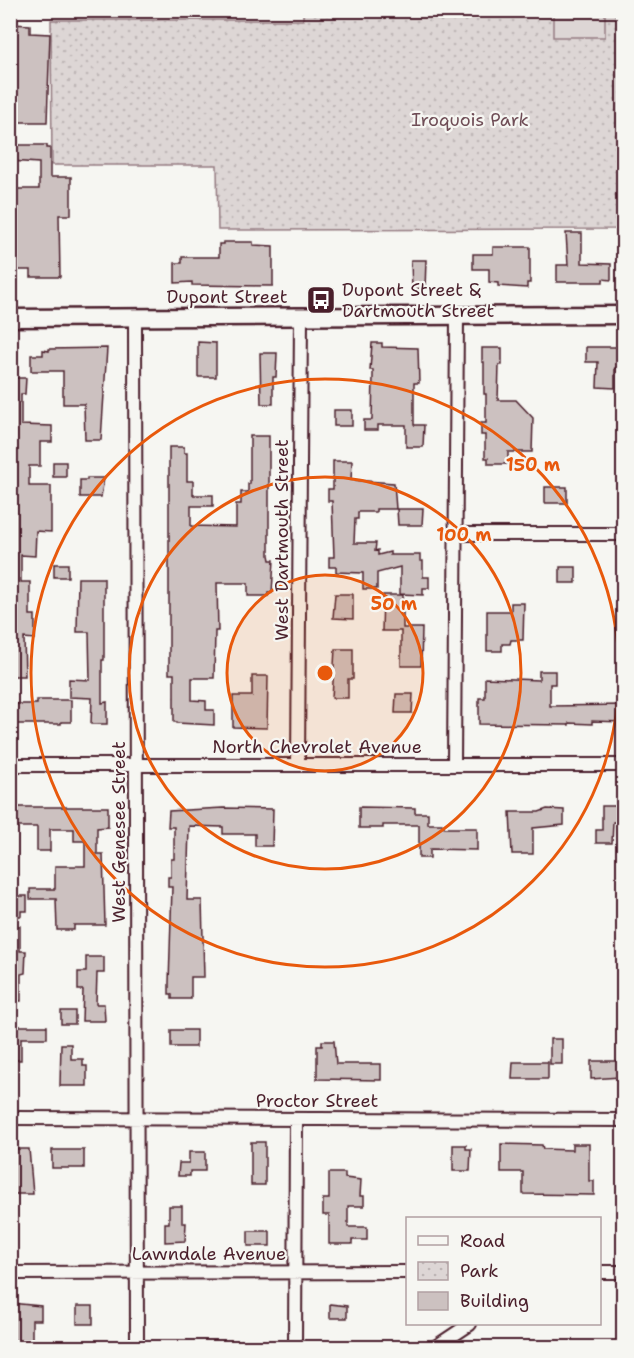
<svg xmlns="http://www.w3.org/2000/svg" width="634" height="1358" font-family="'Shantell Sans',sans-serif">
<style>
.park{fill:url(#park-dots);stroke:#947a80;stroke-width:1.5}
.pitch{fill:#ddd6d5;stroke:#947a80;stroke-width:1.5}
.building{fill:#ccc1c0;stroke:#4a1f2b;stroke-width:1.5}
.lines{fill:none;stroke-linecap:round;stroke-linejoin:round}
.street-casing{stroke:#4a1f2b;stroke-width:16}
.secondary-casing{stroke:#4a1f2b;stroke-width:21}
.street{stroke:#f6f6f2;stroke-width:12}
.secondary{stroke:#f6f6f2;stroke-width:16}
.ring{fill:none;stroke:#e8590c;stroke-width:3}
.labels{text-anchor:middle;stroke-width:4.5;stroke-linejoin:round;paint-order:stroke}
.park-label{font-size:18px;fill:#6f4d56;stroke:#f6f6f2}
.poi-label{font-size:18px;fill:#4a1f2b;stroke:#f6f6f2;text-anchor:start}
.street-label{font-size:18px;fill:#4a1f2b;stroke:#f6f6f2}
.centre{fill:#e8590c;stroke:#f6f6f2;stroke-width:3}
.ring-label{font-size:18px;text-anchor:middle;font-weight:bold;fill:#e8590c;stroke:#f6f6f2;stroke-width:4.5;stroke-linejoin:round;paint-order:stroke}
</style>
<defs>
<pattern id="park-dots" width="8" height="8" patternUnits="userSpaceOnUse" patternTransform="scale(1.5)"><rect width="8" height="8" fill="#ddd6d5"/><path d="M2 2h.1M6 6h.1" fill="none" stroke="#bfb7b7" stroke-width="1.8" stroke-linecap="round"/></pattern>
</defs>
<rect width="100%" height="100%" fill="#f6f6f2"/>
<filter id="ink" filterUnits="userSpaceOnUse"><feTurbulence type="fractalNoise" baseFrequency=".0167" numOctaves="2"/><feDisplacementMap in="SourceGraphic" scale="12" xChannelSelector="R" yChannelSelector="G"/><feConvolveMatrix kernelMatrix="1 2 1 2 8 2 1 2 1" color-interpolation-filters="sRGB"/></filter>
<g filter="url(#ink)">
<path class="park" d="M303 10 623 11V229L218 230 217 165H52L51 20H303Z"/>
<path class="pitch" d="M553 11H605V37H553Z"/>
<path class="building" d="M10 24 30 25V33L50 34 47 122H10Z
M10 145H47V148H50V177H71V215H59L60 277H31V270H10V189H39V163L10 161Z
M566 233H582V263L611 264V280L603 279V282H557V265H568Z
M223 242H253V245L273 246V286L192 285V282L175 283V263H182V257H219V244H223Z
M493 247H530V283H527V288L498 286V283L489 282V269H473V254H493Z
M411 260H426L425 289H412Z
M198 342 216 343V377H198Z
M372 343H382V347L418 348 419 383H414V425H424L423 447H406V425H378V430H364V420H372L373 376V370H370Z
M586 347H624V367L615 368V388L597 387 598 362H586Z
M107 348 101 440H85L84 404H63V371H31V355H43V350L49 351V349Z
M482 348H502V365H499L498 400H516L533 418 532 452H508V464H488V458H485V435H481V423H486V394H484V362H482Z
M260 353H277L276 377H273V404H261Z
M10 378H26L25 394H21V425L52 426V442H40V466H29V486H51V532L36 531 35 556 21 555V582H30V615H35V639L24 638 25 676H10Z
M334 410H352V426H334Z
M250 436H269V555L270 560H274L272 593H268V596H248V583H217L218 631H215L214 678H192V700L206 701V710H214V725L177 723V722H174V674H169V447H184V453H187V481H193V495H213V506H191V526L236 527V504H241V492H248V484H250Z
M333 461H352L351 480 394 483 396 509H376V512H358V519H355L354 543H376L375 551 378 550V555L390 552V555H420V561H423V577H429V588H423V595L400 594V567L377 573V589H363V573L336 572V567H329V557H334L332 501H328V489H333Z
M53 462H66V477H53Z
M87 478H104L101 497H80V480H87Z
M545 487H567V503H545Z
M397 509H423L422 525H398Z
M54 564H68V577H54Z
M560 567H576V583H560Z
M78 578H104V660H102V703L107 702V724H91L92 698 69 697V679L90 680 89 632H77Z
M335 594H353V619L333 618Z
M383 595H403V628H422L421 666H401V631H382Z
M511 603H524L523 640H511L510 644H502V651H487V611H511Z
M335 649H353V679H348V698H332Z
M539 671H555V684H550V706L624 705V722L592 721V724L569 723V725L479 724V698H485V678L539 680Z
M252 676H268L267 728 233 727V696H252Z
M396 694H413L412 713H395Z
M37 700H71V722H61V724H10V704H37Z
M602 806H624V822H613L612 843H596V830H602Z
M10 807H108V827L97 828V854H103L105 925H74V930H57L56 899H30V889H55V866H85V841H74V829H50V851H37V827H10Z
M359 807 415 808V813H428V824H442L445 828H477V850L430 849V858H419V825H383V828H359Z
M223 808 273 809 272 846H255V834H223V827L189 826 187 900H202L204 977H191V999H172V994H169V983L172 887H168V877H171V859H174V827H168L169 811Z
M547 809 564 810V825L533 828V854H512L510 812H539Z
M10 896H27V911H21V916H10Z
M10 926H20V951H26L25 973 21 974V1001H10Z
M86 957H104V973H97L96 1004H104L105 1021H82L83 990H78V972H86Z
M61 1011H75V1024H61Z
M10 1026H47V1038H21V1060H10Z
M171 1030H196V1047H171Z
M550 1039H562V1064H550Z
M322 1041H334L336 1064H381V1080L317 1079V1046H322Z
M61 1044H71V1059H83V1066H87V1086H60Z
M591 1061H620V1077L591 1079Z
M513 1062H548V1079H512Z
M251 1142H265V1185H251Z
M501 1144 542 1145 543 1149 572 1150V1144H589V1181H594V1195L523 1194V1172H501Z
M453 1145H466V1149H471L470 1171H453Z
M10 1149H29L33 1194H10Z
M52 1150H84V1168H52Z
M189 1152H205V1171H190V1176H178L179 1163H189Z
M329 1173H345V1178L361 1180 360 1196H364V1206H348V1227H367V1240H352V1244H329V1215H323V1199H329Z
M169 1206H182V1223H186L185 1241 165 1242V1223H169Z
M248 1231H270V1246H248Z
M10 1303 41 1306V1320H32V1347H14V1340H10Z
M330 1304 347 1306V1318H330Z
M77 1306H93V1324H77Z"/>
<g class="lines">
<g class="street-casing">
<path id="street" d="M135 317 137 1348
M456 534H624
M10 765H624
M298 765 301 316
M454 765 457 316
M10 1118 624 1120
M600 1272H624
M10 1273 408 1272
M295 1348 296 1120
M434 1348 470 1324"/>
</g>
<g class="secondary-casing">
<path id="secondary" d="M10 318 624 315"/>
</g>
<use href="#street" class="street"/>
<use href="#secondary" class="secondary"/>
</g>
</g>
<circle cx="325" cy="673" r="98" fill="#e8590c" fill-opacity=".12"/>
<g class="ring">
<circle cx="325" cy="673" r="98"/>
<circle cx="325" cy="673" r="196"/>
<circle cx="325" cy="673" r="294"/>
</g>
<defs>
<g id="bus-square" transform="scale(1.5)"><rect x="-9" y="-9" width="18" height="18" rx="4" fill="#4a1f2b" stroke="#f6f6f2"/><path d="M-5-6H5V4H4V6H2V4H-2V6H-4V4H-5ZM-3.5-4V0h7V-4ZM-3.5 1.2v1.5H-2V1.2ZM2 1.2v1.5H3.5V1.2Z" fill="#fff"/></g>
</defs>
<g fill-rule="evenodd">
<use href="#bus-square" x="321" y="300"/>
</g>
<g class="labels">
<g class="park-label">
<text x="470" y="126">Iroquois Park</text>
</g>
<g class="poi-label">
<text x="342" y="296">Dupont Street &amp;<tspan x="342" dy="21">Dartmouth Street</tspan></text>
</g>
<g class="street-label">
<text x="227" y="303">Dupont Street</text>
<text transform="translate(282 540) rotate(-90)" y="6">West Dartmouth Street</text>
<text x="317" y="753">North Chevrolet Avenue</text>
<text transform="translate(119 832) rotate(-90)" y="6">West Genesee Street</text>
<text x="317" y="1107">Proctor Street</text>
<text x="209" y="1260">Lawndale Avenue</text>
</g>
</g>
<circle cx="325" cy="673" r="9" class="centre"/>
<g class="ring-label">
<text x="533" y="471">150 m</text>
<text x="464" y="541">100 m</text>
<text x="394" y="610">50 m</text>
</g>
<rect width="634" height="1358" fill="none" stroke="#f6f6f2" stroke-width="36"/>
<rect x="18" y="18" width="598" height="1322" fill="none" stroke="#4a1f2b" stroke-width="2" filter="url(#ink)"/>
<rect x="406" y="1217" width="195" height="108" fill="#f6f6f2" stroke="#b1a0a2" stroke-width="1.5"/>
<rect x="418" y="1236" width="30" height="9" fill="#f6f6f2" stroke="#b1a0a2" stroke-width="1.5"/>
<text x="460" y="1247" font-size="18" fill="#4a1f2b">Road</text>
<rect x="418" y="1262" width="30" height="18" fill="url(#park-dots)" stroke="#b1a0a2" stroke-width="1.5"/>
<text x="460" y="1277" font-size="18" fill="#4a1f2b">Park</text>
<rect x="418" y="1292" width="30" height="18" fill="#ccc1c0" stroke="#b1a0a2" stroke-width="1.5"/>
<text x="460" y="1307" font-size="18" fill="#4a1f2b">Building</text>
</svg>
